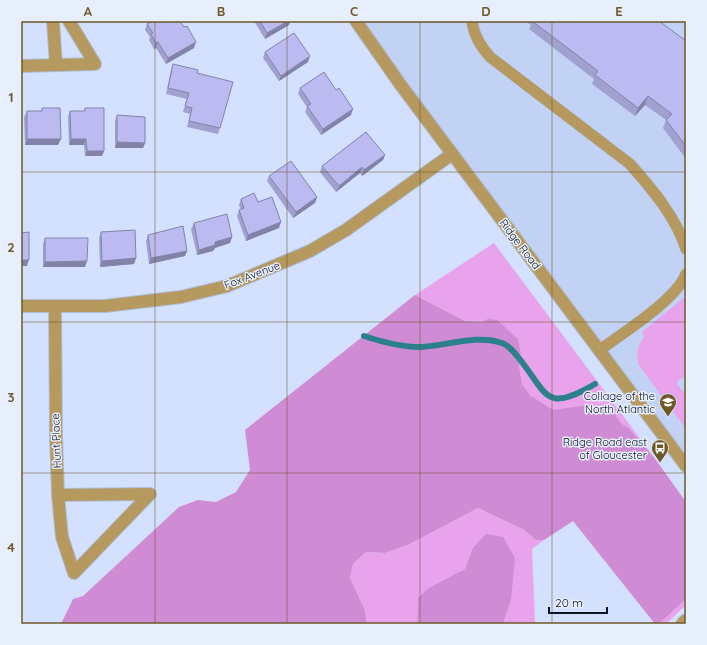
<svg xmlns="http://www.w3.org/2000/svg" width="707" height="645" font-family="Quicksand,sans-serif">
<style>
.built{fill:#c1d2f4}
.green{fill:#e9a3ed}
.forest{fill:#d08bd5}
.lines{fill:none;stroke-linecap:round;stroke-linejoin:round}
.stream{stroke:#2c808c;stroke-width:6}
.service-casing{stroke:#afbcd6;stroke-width:12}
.minor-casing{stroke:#afbcd6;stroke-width:14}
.tertiary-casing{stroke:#afbcd6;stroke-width:14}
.service{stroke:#b5995e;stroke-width:11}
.minor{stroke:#b5995e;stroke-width:12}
.tertiary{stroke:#b5995e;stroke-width:12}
.wall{fill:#a1a1cf}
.shaded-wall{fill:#8383a9}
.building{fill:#bbbbf1;stroke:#8383a9}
.grid{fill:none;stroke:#6e5827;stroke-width:1;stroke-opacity:0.55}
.labels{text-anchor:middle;stroke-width:3;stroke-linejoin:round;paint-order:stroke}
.street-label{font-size:11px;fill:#0d131f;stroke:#e7eefc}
.poi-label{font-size:11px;fill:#0d131f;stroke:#e7eefc;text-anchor:end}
.neatline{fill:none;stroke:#6e5827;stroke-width:1.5}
.grid-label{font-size:13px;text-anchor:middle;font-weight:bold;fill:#6e5827}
</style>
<rect width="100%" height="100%" fill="#d3e1fe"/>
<path class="built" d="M356 21H686V465Z"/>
<path class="green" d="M494 243 656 460 629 428 622 424 612 410 569 409 553 411 531 396 522 384 519 365 521 353 518 339 511 333 482 322 465 321 415 295Z
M686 296V375L679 380 677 384 686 395V429L638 364C637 353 637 346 644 337L642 332Z
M478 508 524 530 536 540H544L532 549 535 624H503L511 600 472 549 465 569 418 598 417 624H367L365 610 350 578 353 564 366 552 385 553 410 544Z
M686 599V605L666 624H659Z"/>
<path class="forest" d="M415 295 465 321 482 322 488 319 497 320 518 339 521 353 519 365 522 384 531 396 553 410 588 405 593 409 612 410 622 424 629 428 656 460 686 502V599L659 624H655L573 521 544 540H536L524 530 478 508 410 544 385 553 366 552 353 564 350 578 365 610 367 624H61L73 599 83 596 179 507 198 500 216 502 236 492 250 470 245 430Z
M486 534 503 537 515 558 511 600 503 624H417L418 598 429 588 465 569 472 549Z"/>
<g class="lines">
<path class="stream" d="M364 336C382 342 401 347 420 347 447 346 476 334 502 343 508 345 514 352 518 357 548 394 544 414 595 384"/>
<g class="service-casing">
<path id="service" d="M472 21C474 36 480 45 490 57L630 164C652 189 676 217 686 249
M600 350C624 332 676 300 686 274"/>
</g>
<g class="minor-casing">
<path id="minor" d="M53 21 56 65
M21 66 95 64 69 21
M21 306H105L181 297 227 286 310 251 346 230 452 154
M55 307 56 437 58 495 62 537 74 573 150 494 58 495
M682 624 686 620"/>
</g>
<g class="tertiary-casing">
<path id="tertiary" d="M356 21 400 84 686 466"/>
</g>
<use href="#service" class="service"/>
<use href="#minor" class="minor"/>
<use href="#tertiary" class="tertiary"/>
</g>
<path class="wall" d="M254 21H290L289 25 265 39Z
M525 21H659L686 41V159L663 128 666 120 645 105 635 116 592 84 594 79 529 29 531 25Z
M147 24 194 48 166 64 156 48 154 49 149 40 150 37 145 30Z
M265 52 308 62 279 81 263 58Z
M173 64 197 73 220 128 218 134 187 127 190 114 183 112 187 99 166 94 171 70Z
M300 88 351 115 321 135 305 112 307 107 298 94Z
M42 108 58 145H25L24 117 27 111H41Z
M85 108 104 151 102 156H85L84 145H69L68 117 70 111H84Z
M117 115 145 143 143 148H115V121Z
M385 155 383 160 362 176 360 173 336 192 320 172 322 166Z
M269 176 317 197 315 203 293 218 267 181Z
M241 199 258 202 279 228 246 241 237 216 239 210H241L239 205Z
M194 223 232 237 230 243 215 248 213 251 197 255 191 229Z
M101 232 136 258 134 264 100 267 99 238Z
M148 235 187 251 185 256 149 264 146 241Z
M45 238 87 261 85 267H43V244Z"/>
<path class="shaded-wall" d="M288 21H290L289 25 265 39 267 33Z
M158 42 156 48 154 49 156 43Z
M196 42 194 48 166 64 168 58Z
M310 56 308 62 279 81 281 76Z
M648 96 645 105 635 116 638 108Z
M353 109 351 115 321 135 323 129Z
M27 139H61L58 145H25Z
M71 139H86L84 145H69Z
M117 142 145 143 143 148H115Z
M87 151H104L102 156H85Z
M385 155 383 160 362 176 364 170Z
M362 167 360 173 336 192 339 186Z
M317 197 315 203 293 218 296 212Z
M281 222 279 228 246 241 248 235Z
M232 237 230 243 215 248 213 251 197 255 199 250 215 242Z
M187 251 185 256 149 264 151 258Z
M136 258 134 264 100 267 102 261Z
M21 260H29L27 266H21Z
M87 261 85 267H43L45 262Z"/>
<path class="building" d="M153 21H180L184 27 187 26 196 42 168 58 158 42 156 43 151 34 153 33 147 24Z
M260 21H288L267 33Z
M532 21H659L686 41V146L666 120 672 114 648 96 638 108 595 75 598 71Z
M294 33 310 56 281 76 265 52Z
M173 64 198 70 197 73 233 82 220 128 189 121 192 108 185 106 189 93 168 88Z
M324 72 336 90 339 88 353 109 323 129 307 106 311 104 300 88Z
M42 108H60L61 139H27V111H42Z
M85 108H104V151H87L86 139H71L70 111H85Z
M117 115 145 117V143L117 142Z
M366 132 385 155 364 170 362 167 339 186 322 166Z
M291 161 317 197 296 212 269 176Z
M254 193 258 202 272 197 281 222 248 235 239 210 244 208 241 199Z
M227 214 232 237 215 242V245L199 250 194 223Z
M183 226 187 251 151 258 148 235Z
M135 230 136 258 102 261 101 232Z
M29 232V260H21V233Z
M45 238H88L87 261 45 262Z"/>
<path class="grid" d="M155 21V624M287 21V624M420 21V624M552 21V624M21 172H686M21 322H686M21 473H686"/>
<defs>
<g id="university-pin" transform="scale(0.9)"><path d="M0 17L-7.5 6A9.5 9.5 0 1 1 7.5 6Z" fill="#6e5827" stroke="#e7eefc"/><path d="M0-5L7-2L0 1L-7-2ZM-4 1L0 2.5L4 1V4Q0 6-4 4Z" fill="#fff"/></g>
<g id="bus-pin" transform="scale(0.9)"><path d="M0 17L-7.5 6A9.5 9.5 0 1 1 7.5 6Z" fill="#6e5827" stroke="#e7eefc"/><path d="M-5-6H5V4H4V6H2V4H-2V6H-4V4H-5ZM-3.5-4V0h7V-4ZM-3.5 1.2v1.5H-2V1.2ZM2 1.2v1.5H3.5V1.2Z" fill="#fff"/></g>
</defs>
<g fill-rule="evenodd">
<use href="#university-pin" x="668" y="402"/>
<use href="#bus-pin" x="660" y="448"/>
</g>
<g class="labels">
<g class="street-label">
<text transform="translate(520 244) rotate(53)" y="4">Ridge Road</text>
<text transform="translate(252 275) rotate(-21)" y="4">Fox Avenue</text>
<text transform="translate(56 441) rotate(-92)" y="4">Hunt Place</text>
</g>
<g class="poi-label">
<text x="655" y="400">Collage of the<tspan x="655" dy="13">North Atlantic</tspan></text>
<text x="647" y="446">Ridge Road east<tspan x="647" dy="13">of Gloucester</tspan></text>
</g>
</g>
<rect width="707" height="645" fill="none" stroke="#e7eefc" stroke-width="44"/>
<path d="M549 607v6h58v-6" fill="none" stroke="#0d131f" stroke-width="2"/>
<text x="555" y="607" font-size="12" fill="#0d131f" stroke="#e7eefc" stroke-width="3" paint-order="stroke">20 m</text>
<rect x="22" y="22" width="663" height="601" class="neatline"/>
<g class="grid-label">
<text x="88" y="16">A</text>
<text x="221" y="16">B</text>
<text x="354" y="16">C</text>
<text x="486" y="16">D</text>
<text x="619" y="16">E</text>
<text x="11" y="102">1</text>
<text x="11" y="252">2</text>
<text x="11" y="402">3</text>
<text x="11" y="552">4</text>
</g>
</svg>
